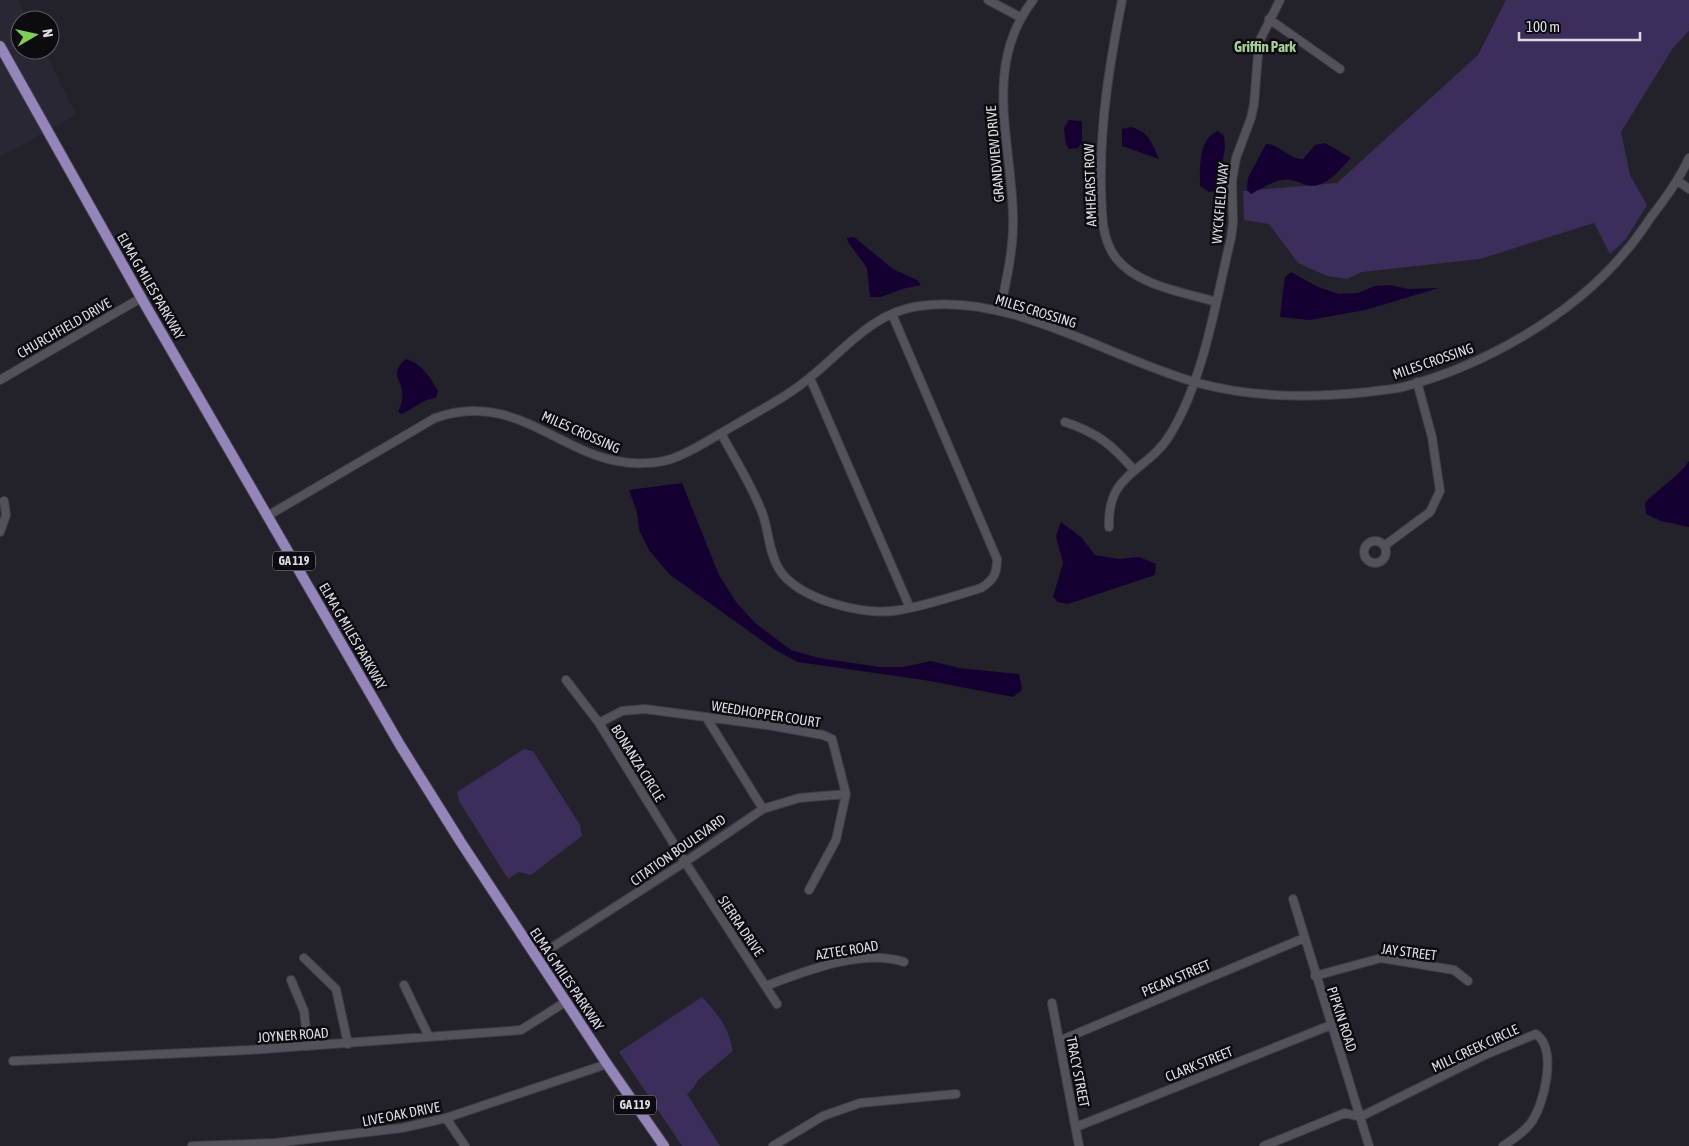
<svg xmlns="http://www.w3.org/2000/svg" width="1689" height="1146" font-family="'Asap Condensed',sans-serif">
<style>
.built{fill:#2a2735}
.green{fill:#3b2e5a}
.water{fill:#150032}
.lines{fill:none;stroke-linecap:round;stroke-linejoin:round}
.minor-casing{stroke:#3e3c44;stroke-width:10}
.major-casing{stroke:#3e3c44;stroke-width:12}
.minor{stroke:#54515b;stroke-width:8}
.major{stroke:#9485ba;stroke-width:10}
.labels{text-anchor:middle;stroke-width:5;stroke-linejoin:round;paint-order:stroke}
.shield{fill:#0c0b0f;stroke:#9e9da2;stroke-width:1}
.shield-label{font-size:12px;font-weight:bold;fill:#dddbe1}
.street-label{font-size:14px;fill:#dddbe1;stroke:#0c0b0f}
.neighbourhood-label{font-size:15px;font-weight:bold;fill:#a4d08f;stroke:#0c0b0f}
</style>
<rect width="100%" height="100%" fill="#232129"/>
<path class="built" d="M0 0H18L29 20H20V50H44L76 115 0 157Z"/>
<path class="green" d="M1506 0H1689V31L1673 48 1621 132 1630 175 1647 205 1626 239 1610 254 1594 223 1480 259 1362 272 1347 279 1327 276 1298 263 1269 224 1244 220 1243 191 1337 183 1478 55Z
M524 749 533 751 580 825 582 836 531 875 519 872 508 879 459 801 457 792Z
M702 997C718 1014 729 1028 733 1051L698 1080 694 1087 687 1094 720 1146H682L619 1052Z"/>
<path class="water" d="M1069 120 1082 121V142L1078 148 1069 149 1066 144 1064 128Z
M1131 127C1149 132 1152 143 1159 159L1122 146V129Z
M1218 131 1224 136 1225 148 1217 190 1209 192 1200 186C1200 169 1198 138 1218 131Z
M1325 143 1351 158C1342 167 1331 182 1318 185 1308 188 1301 182 1291 180 1278 177 1263 188 1251 194L1247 190 1248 178 1266 144C1280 144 1288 159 1303 159L1315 145Z
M854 237 893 269 917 280 921 285 902 289 881 297H870L867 268 848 242 847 238Z
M1291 272 1318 287 1339 294 1358 293 1375 286 1390 285 1408 289 1439 288 1365 310 1310 320 1280 317 1285 277Z
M406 359C421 363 431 378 438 391L436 398 426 400 402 414 398 412C399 409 402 404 402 400 406 381 386 375 406 359Z
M1689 461V527L1661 521 1646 514 1645 503C1659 488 1677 478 1689 461Z
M682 483 719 575 736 602 755 623 791 650 819 658 880 667H904L931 661 959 668 1019 674 1022 690 1013 697 924 680 798 662 775 650 669 574 649 550 639 530 637 512 629 490Z
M1061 522 1081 537 1095 555 1118 559 1139 557 1156 564 1155 575 1068 604 1058 602 1053 597 1063 563 1056 536Z"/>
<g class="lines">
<g class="minor-casing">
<path id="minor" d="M988 0 1020 17
M1122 0C1110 62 1100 121 1101 185 1102 209 1100 237 1116 258 1138 286 1183 292 1216 302
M1269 19 1340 69
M1678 181 1689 189
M1000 311C1006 281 1014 249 1013 217 1012 143 982 66 1033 0
M810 378 910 608
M0 380 141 298
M1065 422C1098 433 1112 445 1134 470
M721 433C735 460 753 487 763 515 769 533 769 553 779 569 797 600 868 617 900 610 928 605 955 596 981 588 994 580 997 573 997 559L892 314
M269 515 435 418C521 387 566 467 644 463 656 463 668 461 679 456 698 448 717 435 735 425 762 409 790 395 813 375 846 348 874 312 919 306 1011 292 1111 359 1198 383 1254 398 1310 398 1368 392 1379 390 1392 390 1403 387 1483 366 1572 316 1625 252 1635 241 1643 229 1651 217 1666 198 1679 180 1689 158
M1109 527C1107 470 1148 473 1171 433 1204 379 1216 300 1231 238L1233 223 1232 181 1236 158 1251 118 1254 104 1259 42 1280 0
M0 532 6 515 4 501
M1364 552a11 11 0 1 1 22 0a11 11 0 1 1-22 0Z
M1384 546 1430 512 1440 491 1432 437 1417 382
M566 680 599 723 685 862 777 1004
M706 717 763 809
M599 723 622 711 645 709 773 726 823 735 832 739 846 794 836 840 809 890
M1293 899 1369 1146
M537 957 685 862 763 809 799 798 846 794
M304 958 336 989 348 1044
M1315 976 1381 958 1454 970 1468 981
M291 980 304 1011 308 1046
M404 985 429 1037
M766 986C805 971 863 948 904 962
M1052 1003 1079 1146
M1059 1041 1304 938
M13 1061 249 1050 509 1031 521 1030 567 1001
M446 1118 465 1146
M1076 1127 1331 1025
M192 1146 275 1143 402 1128 446 1118 607 1064
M773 1146 823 1116 860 1103 956 1094
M1264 1146 1345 1113 1360 1117 1487 1054 1536 1034C1558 1050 1544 1106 1530 1124 1523 1133 1512 1140 1503 1146"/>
</g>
<g class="major-casing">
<path id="major" d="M0 46 147 308 400 745 460 841 607 1064 664 1146"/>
</g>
<use href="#minor" class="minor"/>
<use href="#major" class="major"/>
</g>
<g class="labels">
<g class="shield">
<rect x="273" y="551.5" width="42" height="19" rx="4"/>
<rect x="614" y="1095.5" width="42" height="19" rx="4"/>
</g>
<g class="shield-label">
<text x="294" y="565">GA 119</text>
<text x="635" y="1109">GA 119</text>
</g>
<g class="street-label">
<text transform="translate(995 154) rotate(-95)" y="5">GRANDVIEW DRIVE</text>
<text transform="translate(1090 185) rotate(-92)" y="5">AMHEARST ROW</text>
<text transform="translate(1220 203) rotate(-85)" y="5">WYCKFIELD WAY</text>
<text transform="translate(151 286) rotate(60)" y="5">ELMA G MILES PARKWAY</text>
<text transform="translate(1036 311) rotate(17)" y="5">MILES CROSSING</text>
<text transform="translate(64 328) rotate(-30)" y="5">CHURCHFIELD DRIVE</text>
<text transform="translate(1433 361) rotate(-19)" y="5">MILES CROSSING</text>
<text transform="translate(581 432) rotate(24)" y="5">MILES CROSSING</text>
<text transform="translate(353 636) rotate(60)" y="5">ELMA G MILES PARKWAY</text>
<text transform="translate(766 714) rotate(9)" y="5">WEEDHOPPER COURT</text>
<text transform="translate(638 763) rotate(58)" y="5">BONANZA CIRCLE</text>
<text transform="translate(678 850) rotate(-35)" y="5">CITATION BOULEVARD</text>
<text transform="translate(741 926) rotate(56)" y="5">SIERRA DRIVE</text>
<text transform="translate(847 950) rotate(-9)" y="5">AZTEC ROAD</text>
<text transform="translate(1409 952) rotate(7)" y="5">JAY STREET</text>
<text transform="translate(1176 978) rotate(-23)" y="5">PECAN STREET</text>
<text transform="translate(567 979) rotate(56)" y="5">ELMA G MILES PARKWAY</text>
<text transform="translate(1342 1019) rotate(72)" y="5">PIPKIN ROAD</text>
<text transform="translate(293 1035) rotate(-4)" y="5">JOYNER ROAD</text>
<text transform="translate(1475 1048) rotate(-25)" y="5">MILL CREEK CIRCLE</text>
<text transform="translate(1199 1064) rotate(-22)" y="5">CLARK STREET</text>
<text transform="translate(1078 1072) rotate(79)" y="5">TRACY STREET</text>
<text transform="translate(401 1114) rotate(-11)" y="5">LIVE OAK DRIVE</text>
</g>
<g class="neighbourhood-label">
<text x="1265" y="52">Griffin Park</text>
</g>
</g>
<g transform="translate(35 35) rotate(81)"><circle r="24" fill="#0c0b0f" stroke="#605e63"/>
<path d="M0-4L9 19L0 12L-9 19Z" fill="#7fd052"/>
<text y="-8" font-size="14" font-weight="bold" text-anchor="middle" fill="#dddbe1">N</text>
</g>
<path d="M1519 32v8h121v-8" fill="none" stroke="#dddbe1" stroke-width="2.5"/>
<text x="1526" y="32" font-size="15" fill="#dddbe1" stroke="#0c0b0f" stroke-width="4" paint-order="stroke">100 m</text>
</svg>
